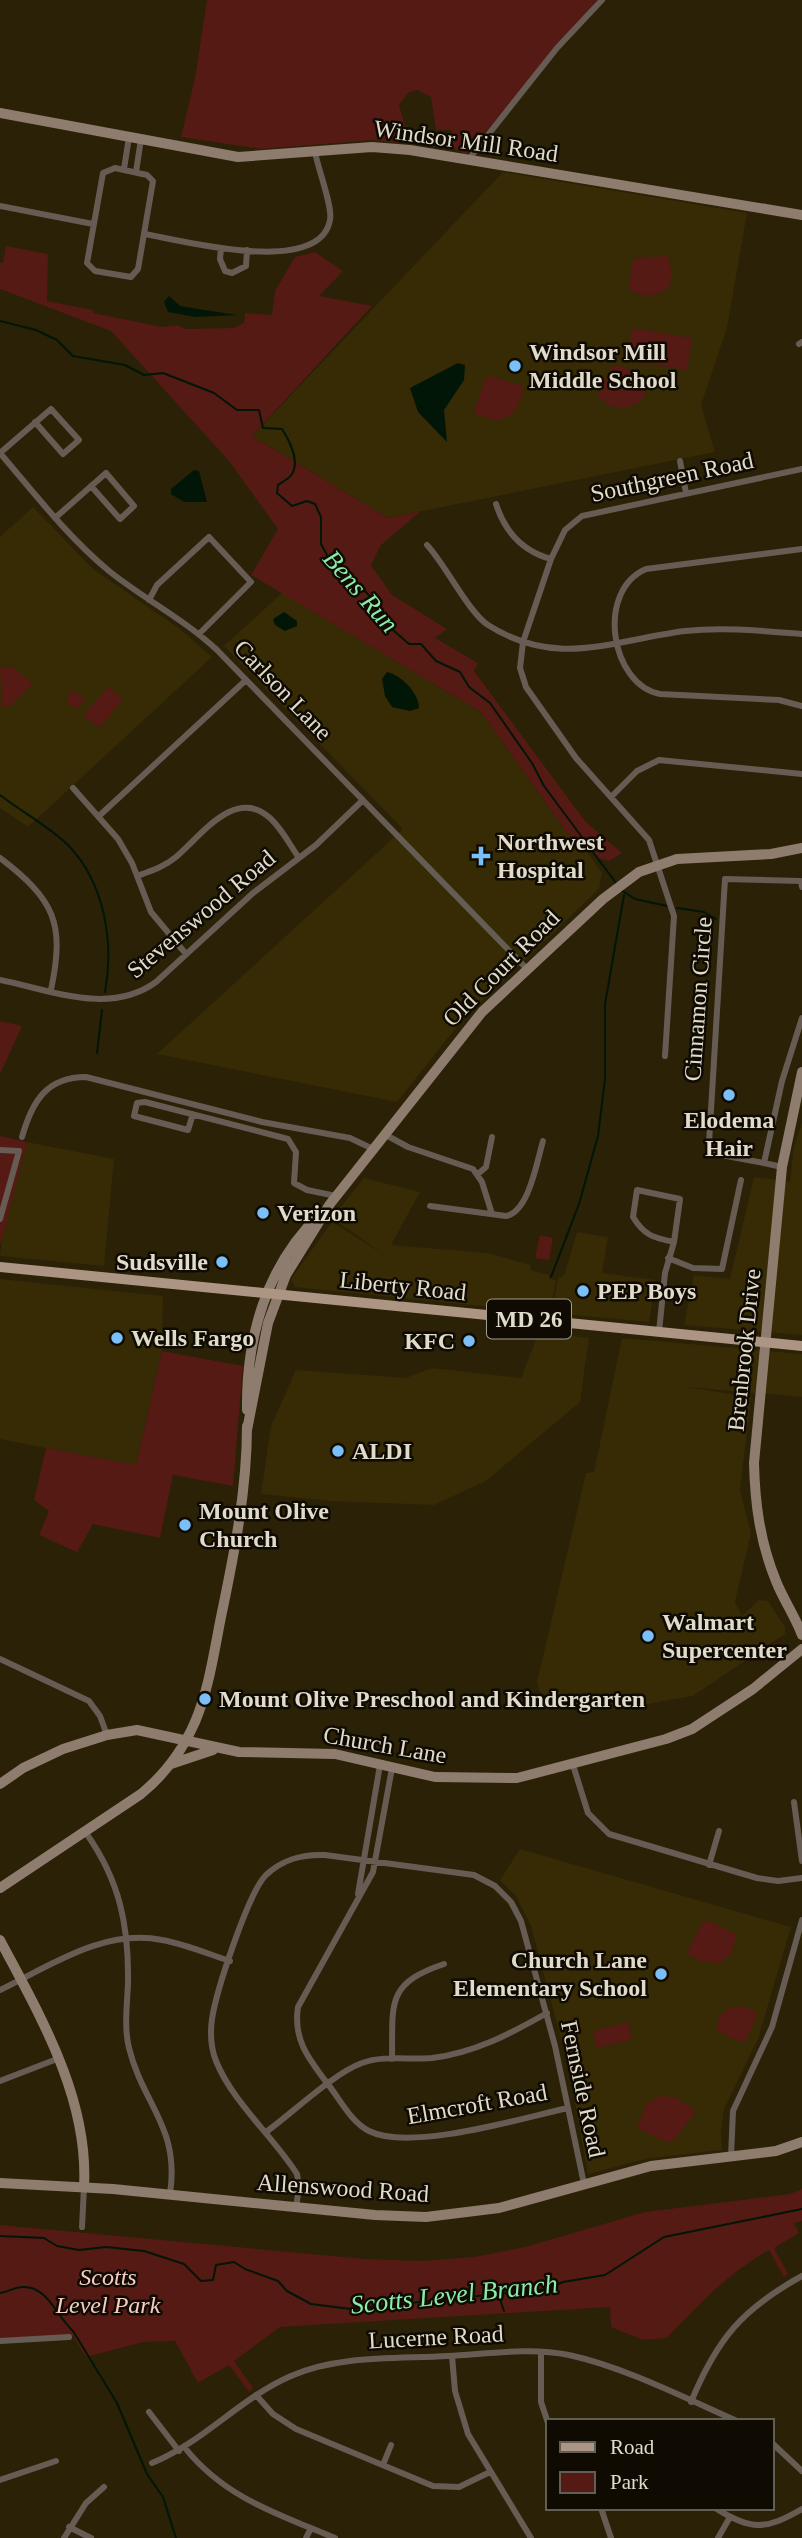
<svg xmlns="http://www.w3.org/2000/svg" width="802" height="2538" font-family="Georgia,serif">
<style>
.built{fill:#362b05}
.green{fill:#541a13}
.water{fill:#021608}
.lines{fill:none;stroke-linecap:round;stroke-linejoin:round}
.stream{stroke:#021608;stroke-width:2}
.street{stroke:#675c53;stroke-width:6}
.secondary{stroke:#8e7c6e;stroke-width:10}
.primary{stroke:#ac9683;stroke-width:10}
.poi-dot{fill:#7abff8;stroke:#0f0b03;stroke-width:2.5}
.labels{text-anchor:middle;stroke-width:5;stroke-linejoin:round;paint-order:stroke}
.shield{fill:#0f0b03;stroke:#a19d8f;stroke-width:2}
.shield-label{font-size:23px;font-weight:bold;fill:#e0dbcb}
.street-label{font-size:24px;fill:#e0dbcb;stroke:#0f0b03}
.poi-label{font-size:24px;font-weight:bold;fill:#e0dbcb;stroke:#0f0b03;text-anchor:start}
.park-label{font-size:24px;font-style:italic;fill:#f8cbc3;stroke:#0f0b03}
.water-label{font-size:26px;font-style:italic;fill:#8becaa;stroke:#0f0b03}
</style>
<rect width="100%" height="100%" fill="#2a2106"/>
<path class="built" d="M503 172 747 213 727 328 701 405 715 452 388 518 252 436Z
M33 507 93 569 180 629 212 657 28 827 0 808V537Z
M282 593 481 712 565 830 577 837 602 873 599 889 463 1019 397 1102 157 1054 403 829 224 646Z
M802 1122V1335L684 1325 694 1275 730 1279 754 1177 790 1182 794 1147Z
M27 1142 114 1159 104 1266 0 1256 3 1230Z
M364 1178 420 1192 391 1245 487 1253 531 1265 530 1270 549 1275V1279L556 1280 550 1313 295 1287 291 1279 332 1222 385 1255 332 1218Z
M577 1232 608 1237 602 1273 656 1280 649 1322 552 1313 558 1278 564 1276Z
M0 1279 163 1296 162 1351 136 1466 0 1439Z
M539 1332 589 1338 580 1402 486 1481 434 1505 330 1501 261 1494 271 1426 296 1370 406 1378 432 1368 521 1378Z
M622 1338 802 1354V1397L686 1387 751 1397 740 1490 751 1533 735 1602 742 1616 759 1600 768 1601 785 1627V1634L693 1696 613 1710 549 1699 539 1691 537 1682 586 1473 594 1472Z
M520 1849 791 1927 758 2039 724 2109 721 2131 722 2150 650 2158 588 2174 568 2065 531 1926 516 1896 500 1880Z"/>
<path class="green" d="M207 0H597L466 155 453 148 452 130H436L431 97 417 90 409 92 399 105 406 129 404 138 398 143 373 140 261 149 181 137 195 78Z
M6 246 48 254 47 301 93 310V313L162 327 178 325 185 329 234 328 244 323 245 313 272 315 275 291 295 257 315 252 343 271 319 296 372 306 252 436 388 518 421 511 381 545 371 565 392 595 447 629 435 638 478 663 474 671 585 821 622 853 609 861 598 858 565 830 481 712 251 575 278 529 229 461 111 331 0 289V263H3Z
M668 256 672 273 669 287C656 298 644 297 629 290L632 262 637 258Z
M632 328 692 338 687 370 627 360Z
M618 365 651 379 643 399C627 412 611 411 597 395L612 367Z
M491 376 523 386C520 416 504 428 474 413L485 378Z
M12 666 33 684 8 707 2 706 0 668Z
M109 687 123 700 99 728 84 715Z
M71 690 85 698 78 708 66 704Z
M0 1021 22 1026 0 1074Z
M0 1136 27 1142 0 1246Z
M540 1235 553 1238 549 1260 535 1258Z
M162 1351 243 1366 233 1486 173 1475 160 1538 93 1524 77 1552 39 1535 49 1511 34 1500 46 1448 136 1465Z
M709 1921 737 1935 731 1954 718 1964 697 1960 687 1953 702 1923Z
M742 2006 758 2013 746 2040 740 2042 717 2031 719 2016 727 2009Z
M628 2022 632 2039 597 2048 593 2031Z
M660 2096 674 2097 696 2111 674 2140 666 2142 637 2128 646 2104Z
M802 2189V2221L794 2223 799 2233 774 2248 788 2274 784 2277 769 2250C728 2273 699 2304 667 2338L643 2340 611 2327 610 2307 280 2327 234 2361 253 2388 249 2392 229 2365 198 2383 175 2341 143 2342 86 2357 73 2336 0 2340V2225L365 2259 422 2261 474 2257 525 2247 645 2212 790 2194Z"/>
<path class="water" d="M169 296 180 306 236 315 196 317 168 312 164 302Z
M458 363 465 365 464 380 444 410 447 442 418 412 410 388Z
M194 470 199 471 207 502H184L171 494V489Z
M284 612 297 621V626L285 631 275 625 273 619Z
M387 672C401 675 419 693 419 708L410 711 392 707 385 696 382 679Z"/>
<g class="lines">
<path class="stream" d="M0 321 36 330 57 340 73 356 125 365 144 375 163 373 214 393 237 410H259L263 428 282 429C289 440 300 461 292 474 289 479 282 482 278 485L277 493 292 506 307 501 315 504 321 517V544L328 557 345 569 374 601 385 623 409 644H421L436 661 460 672 469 687 490 703 532 763 544 786 616 883
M0 795C22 812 50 827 69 846 105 884 114 943 105 992
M621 890 635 899 667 906
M677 908 704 912 716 919
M97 1053 102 1010
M551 1277 579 1204 598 1136 605 1079V1004L624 895
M0 2236 44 2238 57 2246 79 2250 106 2247 144 2251 184 2264 201 2281 213 2280 216 2265 234 2262 245 2269 278 2281 287 2291 311 2304 351 2309 548 2289 563 2282 605 2275 664 2237 802 2209
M0 2293C8 2292 15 2287 22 2287 47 2285 57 2317 73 2331L117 2403 147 2474 163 2497 176 2538
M499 2296 504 2311"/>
<path class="street" d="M468 160 557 48 602 0
M115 168 147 175 153 181 138 269 131 277 95 271 87 263 103 173Z
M124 169 129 137
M136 172 141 139
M0 206 93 224
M145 234C183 241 320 277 330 220 333 207 318 169 315 152
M221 248 220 259 225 271 232 273 246 266 247 250
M799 344 802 342
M0 453C35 494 67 536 109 571 144 599 184 619 217 650L527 969
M0 453 51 409 79 440 63 454 35 422
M680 461 686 493
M496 504C505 532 522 551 551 559
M55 518 106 473 134 506 120 519 91 486
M427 545C445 564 469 613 488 625 557 669 613 640 685 631 724 627 763 631 802 634
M802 549 646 569C595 591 611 685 660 694L779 700 802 706
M149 600 157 585 209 537 251 582 200 633
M73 788 118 839 132 863 151 912 186 954
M611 797 637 771 659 760 802 774
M99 816 246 680
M0 858C55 900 65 923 51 990
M137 876C151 871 164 867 176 857 200 837 235 786 270 818 282 829 290 845 299 858
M802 887 801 881 725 879 709 1143 716 1154 764 1163 782 1081 802 1018
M0 980C51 990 109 1016 156 982L253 893 316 845 363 800
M665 1056 674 916 649 840 576 758 526 687 520 668 523 642 551 559 565 530 582 516 802 469
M193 1114 188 1130 134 1116 137 1103 145 1102 288 1139 296 1152 294 1183 307 1190 336 1196
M384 1134 408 1147 473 1169 482 1182 492 1214
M22 1137C32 1102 46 1077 86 1077L262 1122 350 1138 373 1149
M0 1150 19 1151 0 1219
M764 1163 782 1167
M478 1174 486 1167 492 1137
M430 1206 506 1216C529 1212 537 1161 543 1141
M668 1258 693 1268 722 1269 741 1180
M659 1332 665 1273 674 1242C653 1238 644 1235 633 1217L637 1190 680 1199 674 1242
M0 1659 89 1701 100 1716 107 1735
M573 1765 588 1813 609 1834 757 1878 778 1881 802 1878
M392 1768 373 1872 298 2007C293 2039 308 2058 327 2083 340 2099 350 2121 369 2131 410 2152 522 2118 568 2108
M794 1802 802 1861
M86 1833C120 1881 129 1926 128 1984 127 2005 124 2028 129 2048 143 2105 180 2127 170 2194
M709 1865 719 1831
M358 1894 380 1765
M0 1990C50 1966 104 1928 162 1940 185 1944 208 1954 230 1961
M392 2059C393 2004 385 1984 444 1964
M0 2081 57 2059
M266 2132C291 2114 334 2073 362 2063 383 2055 409 2060 432 2058 474 2053 510 2034 547 2013
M731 2157 733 2111 772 2027 802 1920
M296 2208 299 2187 297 2174C273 2136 233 2103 216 2061 211 2048 210 2033 212 2019 216 1992 248 1893 266 1875 283 1859 302 1854 325 1855L474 1875 495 1886 511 1902 521 1921 555 2046 584 2184
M82 2227 84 2187
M0 2341 69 2337
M541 2352V2402L548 2423
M452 2356 455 2391 468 2434 531 2538
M256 2395 273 2414 296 2429 433 2486 459 2487 490 2472
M691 2402C717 2339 742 2309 802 2276
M149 2412 179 2451
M772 2443 802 2471
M185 2448C225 2498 278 2514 335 2538
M152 2463C204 2442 240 2398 291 2376 338 2355 397 2359 448 2356 487 2354 530 2347 569 2355 624 2367 685 2398 737 2421
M383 2465 391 2445
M0 2480 56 2461
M601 2508 611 2538
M715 2508C752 2531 765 2530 802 2509
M69 2527 91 2538
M64 2538 86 2503 104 2487
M306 2538 311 2528
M718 2538 730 2517"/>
<path class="secondary" d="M0 113 238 157 372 147 410 150 802 215
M802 1072 782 1167 754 1463C755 1504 760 1542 776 1581 783 1599 795 1616 802 1635
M247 1410C246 1338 266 1266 320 1214
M247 1430 268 1323 286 1275 330 1204 482 1012 603 899 639 872 677 859 771 854 802 848
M171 1764 213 1750
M0 1784 23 1768 63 1749 107 1735 137 1730 239 1752 335 1754 435 1777 517 1778 666 1739 692 1729 753 1689 802 1649
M0 1888 141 1794C164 1775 183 1750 195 1722 209 1689 214 1652 221 1617 234 1555 247 1490 247 1426
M0 1940C40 2016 89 2098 84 2187
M0 2183 113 2189 375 2215 426 2217 499 2208 651 2166 776 2151 802 2142"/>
<path class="primary" d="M0 1267 802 1346"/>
</g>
<g class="poi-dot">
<circle cx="515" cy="366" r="7"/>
<path d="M477.5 845.5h7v7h7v7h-7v7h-7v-7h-7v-7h7z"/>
<circle cx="729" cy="1095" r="7"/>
<circle cx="263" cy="1213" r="7"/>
<circle cx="222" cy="1262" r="7"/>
<circle cx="583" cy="1291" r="7"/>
<circle cx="117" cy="1338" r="7"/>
<circle cx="469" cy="1341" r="7"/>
<circle cx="338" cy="1451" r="7"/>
<circle cx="185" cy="1525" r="7"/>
<circle cx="648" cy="1636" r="7"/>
<circle cx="205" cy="1699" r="7"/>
<circle cx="661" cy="1974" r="7"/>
</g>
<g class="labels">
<rect class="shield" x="487" y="1299.5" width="84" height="39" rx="5"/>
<g class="shield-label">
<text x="529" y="1327">MD 26</text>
</g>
<g class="street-label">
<text transform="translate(466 141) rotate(8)" y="8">Windsor Mill Road</text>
<text transform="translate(672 477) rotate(-12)" y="8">Southgreen Road</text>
<text transform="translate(283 690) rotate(46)" y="8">Carlson Lane</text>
<text transform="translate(201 914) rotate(-40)" y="8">Stevenswood Road</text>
<text transform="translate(501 968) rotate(-45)" y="8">Old Court Road</text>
<text transform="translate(698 999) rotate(-86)" y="8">Cinnamon Circle</text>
<text transform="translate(403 1286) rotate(6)" y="8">Liberty Road</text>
<text transform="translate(744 1350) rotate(-84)" y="8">Brenbrook Drive</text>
<text transform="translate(385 1745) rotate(10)" y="8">Church Lane</text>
<text transform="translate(583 2089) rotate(78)" y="8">Fernside Road</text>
<text transform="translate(477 2104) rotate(-10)" y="8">Elmcroft Road</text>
<text transform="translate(343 2188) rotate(4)" y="8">Allenswood Road</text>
<text transform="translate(436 2337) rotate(-3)" y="8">Lucerne Road</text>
</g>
<g class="poi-label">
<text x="529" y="360">Windsor Mill<tspan x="529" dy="28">Middle School</tspan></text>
<text x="497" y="850">Northwest<tspan x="497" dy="28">Hospital</tspan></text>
<text x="729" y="1128" text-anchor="middle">Elodema<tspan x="729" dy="28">Hair</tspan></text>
<text x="277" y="1221">Verizon</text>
<text x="208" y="1270" text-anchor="end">Sudsville</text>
<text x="597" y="1299">PEP Boys</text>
<text x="131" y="1346">Wells Fargo</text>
<text x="455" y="1349" text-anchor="end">KFC</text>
<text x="352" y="1459">ALDI</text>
<text x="199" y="1519">Mount Olive<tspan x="199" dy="28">Church</tspan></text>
<text x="662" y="1630">Walmart<tspan x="662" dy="28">Supercenter</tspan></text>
<text x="219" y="1707">Mount Olive Preschool and Kindergarten</text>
<text x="647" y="1968" text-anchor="end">Church Lane<tspan x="647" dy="28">Elementary School</tspan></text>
</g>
<g class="park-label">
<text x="108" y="2285">Scotts<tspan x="108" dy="28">Level Park</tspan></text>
</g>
<g class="water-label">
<text transform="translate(361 591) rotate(49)" y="9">Bens Run</text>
<text transform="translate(454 2294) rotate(-6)" y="9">Scotts Level Branch</text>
</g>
</g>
<rect x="546" y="2419" width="228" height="91" fill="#0f0b03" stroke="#635e53" stroke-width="2"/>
<rect x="560" y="2442" width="35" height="10" fill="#ac9683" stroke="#635e53" stroke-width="2"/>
<text x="610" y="2454" font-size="21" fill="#e0dbcb">Road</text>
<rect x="560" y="2472" width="35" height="21" fill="#541a13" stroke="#635e53" stroke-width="2"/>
<text x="610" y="2489" font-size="21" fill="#e0dbcb">Park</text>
</svg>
